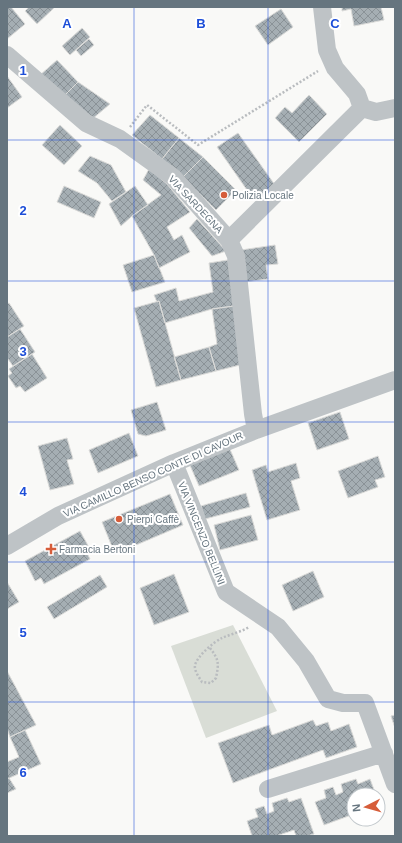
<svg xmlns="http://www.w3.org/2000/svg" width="402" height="843" font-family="Arial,sans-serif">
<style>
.green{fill:#d9ddd6}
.building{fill:url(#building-cross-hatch);stroke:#dbdbd9}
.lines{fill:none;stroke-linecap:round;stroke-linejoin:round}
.path{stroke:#b9bcbf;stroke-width:2.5;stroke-dasharray:2 2;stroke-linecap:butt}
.minor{stroke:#bec3c6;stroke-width:18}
.grid{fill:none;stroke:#1d4ed8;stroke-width:1;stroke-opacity:0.55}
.poi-dot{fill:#d65d3a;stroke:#fff;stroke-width:1.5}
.labels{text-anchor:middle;stroke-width:4;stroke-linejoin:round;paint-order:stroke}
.poi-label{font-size:10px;fill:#66757f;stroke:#fff;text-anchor:start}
.street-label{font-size:10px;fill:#66757f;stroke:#fff}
.grid-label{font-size:13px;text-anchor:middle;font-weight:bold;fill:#1d4ed8;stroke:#fff;stroke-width:4;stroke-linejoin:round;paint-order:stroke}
</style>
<defs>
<pattern id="building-cross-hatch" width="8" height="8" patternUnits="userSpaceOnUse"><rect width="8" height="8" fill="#a5aeb3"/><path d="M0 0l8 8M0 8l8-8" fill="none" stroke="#8a9297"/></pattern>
</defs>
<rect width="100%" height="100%" fill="#f9f9f7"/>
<path class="green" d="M233 625 277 711 206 738 171 646Z"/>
<path class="building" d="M7 7H11L25 24 7 39Z
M29 7H55L37 24 25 11Z
M342 7H381L384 20 354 26 351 9 342 11Z
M281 9 293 27 268 45 255 26Z
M82 28 90 37 70 55 62 46Z
M89 39 94 45 81 56 76 50Z
M57 60 78 82 63 97 39 76Z
M7 76 22 97 7 108Z
M78 82 110 104 91 120 63 97Z
M309 95 327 114 299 142 275 118 285 107 292 113Z
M150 115 179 138 162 159 132 135Z
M60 125 82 146 64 165 42 145Z
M238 133 275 185 254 200 217 147Z
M179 138 203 157 183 177 162 159Z
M90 156 111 165 126 192 112 201 97 183 78 171Z
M203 157 236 190 216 210 183 177Z
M149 169 167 184 190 212 167 227 174 240 182 235 190 252 159 268 154 255 132 216 161 195 143 180Z
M64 186 101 202 94 218 57 202Z
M135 186 148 205 132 216 121 226 109 204Z
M197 219 226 251 212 256 189 228Z
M275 245 278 264 266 265 268 279 245 282 241 250Z
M154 255 165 282 132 292 123 265Z
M228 260 234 306 212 309 165 323 159 301 157 302 154 295 176 288 179 301 213 292 209 263Z
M159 301 181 380 156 387 134 308Z
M9 303 24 326 7 337V304Z
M234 306 244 364 216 371 209 347 217 344 212 309Z
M20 329 35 352 13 366 8 359 7 360V337Z
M209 347 216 371 181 380 174 357Z
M32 354 47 378 25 392 20 386 16 388 8 376 12 373 9 369Z
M157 402 166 430 146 436 138 434 131 410Z
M340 412 349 439 317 450 308 423Z
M129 433 138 456 98 473 89 450Z
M67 438 73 459 67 460 74 484 50 490 38 446Z
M229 447 239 470 199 486 189 463Z
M378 456 385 477 375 480 378 487 348 498 338 471Z
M296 463 300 478 291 481 300 510 267 520 252 470 266 465 268 472Z
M246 493 250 507 205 519 201 506Z
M170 494 183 525 115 554 102 522Z
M251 515 258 540 220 550 214 525Z
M80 531 91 551 87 553 90 559 44 584 41 578 35 581 25 561Z
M313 571 324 597 293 611 282 585Z
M174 574 189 612 154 625 140 588Z
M100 575 107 587 54 619 47 607Z
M7 582 19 602 7 609Z
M7 671 36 725 10 737 7 728Z
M395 715V728L391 716Z
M313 720 316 726 328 722 331 731 349 724 357 747 326 758 323 750 233 783 218 743 269 725 272 735Z
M25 730 41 764 7 779V762L19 757 10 737Z
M9 778 16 789 7 793V779Z
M356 779 358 784 370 779 376 795H354V814L324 825 315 802 326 798 324 790 333 787 336 795 343 792 341 784Z
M287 798 289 802 301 798 314 834 306 836H296L294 830 276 836H252L247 821 258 817 255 809 264 806 267 814 274 811 272 803Z
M378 802 383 815 378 816Z"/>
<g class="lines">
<path class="path" d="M130 127 147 105 198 145 318 71
M210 648C219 660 219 663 216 678L211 683 202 682C199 677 194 671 195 665 198 655 214 642 222 638 231 634 241 632 249 627"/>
<path class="minor" d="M322 7 327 50 335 68 357 94 362 108
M7 55 86 123 120 139 173 177 229 240 236 256 253 414 256 430
M229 240 362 108 376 112 395 108
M174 463 226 592 278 627 306 661 328 699 343 703H365L395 784
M7 546 58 516 174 463 256 430 395 380
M268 789 384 753"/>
</g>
<path class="grid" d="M134 7V836M268 7V836M7 140H395M7 281H395M7 422H395M7 562H395M7 702H395"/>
<g class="poi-dot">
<circle cx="224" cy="195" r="4"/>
<circle cx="119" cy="519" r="4"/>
<path d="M49 543h4v4h4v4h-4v4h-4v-4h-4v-4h4z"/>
</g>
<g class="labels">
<g class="poi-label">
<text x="232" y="199">Polizia Locale</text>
<text x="127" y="523">Pierpi Caffè</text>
<text x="59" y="553">Farmacia Bertoni</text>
</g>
<g class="street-label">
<text transform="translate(196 204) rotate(47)" y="4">VIA SARDEGNA</text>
<text transform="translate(153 474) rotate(-24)" y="4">VIA CAMILLO BENSO CONTE DI CAVOUR</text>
<text transform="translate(202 533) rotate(68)" y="4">VIA VINCENZO BELLINI</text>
</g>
</g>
<g class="grid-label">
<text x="67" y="28">A</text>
<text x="201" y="28">B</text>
<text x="335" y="28">C</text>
<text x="23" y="75">1</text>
<text x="23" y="215">2</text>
<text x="23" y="356">3</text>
<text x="23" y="496">4</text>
<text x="23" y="637">5</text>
<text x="23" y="777">6</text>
</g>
<rect width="402" height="843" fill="none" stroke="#66757f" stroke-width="16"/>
<g transform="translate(366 807) rotate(264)"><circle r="19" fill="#ffffff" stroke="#c2c8cc"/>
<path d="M0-3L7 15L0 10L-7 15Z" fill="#d65d3a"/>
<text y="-6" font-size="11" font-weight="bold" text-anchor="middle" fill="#66757f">N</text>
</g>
</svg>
